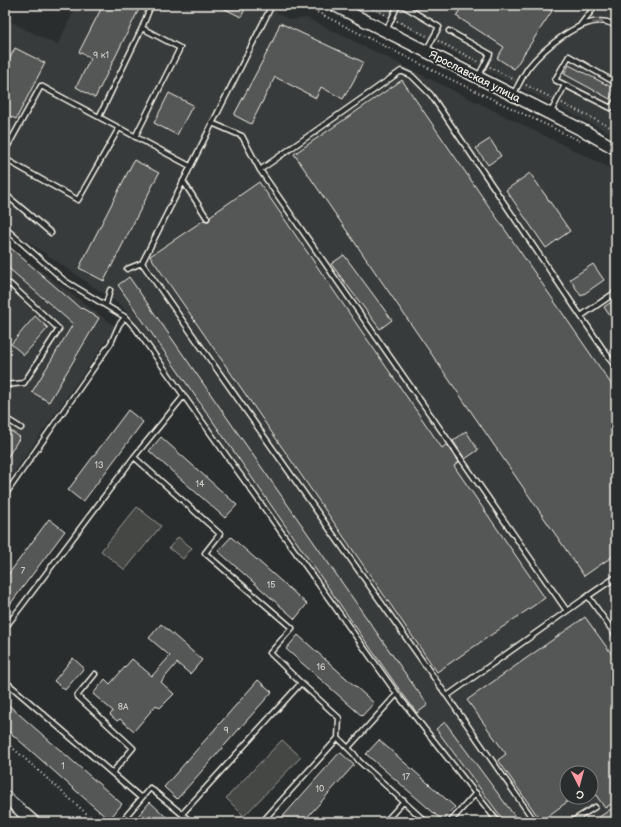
<svg xmlns="http://www.w3.org/2000/svg" width="621" height="827" font-family="'Balsamiq Sans',sans-serif">
<style>
.built{fill:#373a3a;fill-rule:evenodd}
.green{fill:#444645;stroke:#9c9c96}
.building{fill:#555756;stroke:#f4f1e8}
.lines{fill:none;stroke-linecap:round;stroke-linejoin:round}
.lane-casing{stroke:#f4f1e8;stroke-width:7}
.secondary-casing{stroke:#f4f1e8;stroke-width:14}
.path{stroke:#f4f1e8;stroke-width:2;stroke-dasharray:1 3;stroke-linecap:butt}
.lane{stroke:#2a2d2e;stroke-width:4}
.secondary{stroke:#2a2d2e;stroke-width:11}
.oneway{fill:#71726f}
.labels{text-anchor:middle;stroke-width:4;stroke-linejoin:round;paint-order:stroke}
.number-label{font-size:9px;fill:#cccac4}
.street-label{font-size:11px;fill:#f4f1e8;stroke:#2a2d2e}
</style>
<rect width="100%" height="100%" fill="#2a2d2e"/>
<filter id="ink" filterUnits="userSpaceOnUse"><feTurbulence type="fractalNoise" baseFrequency=".025" numOctaves="2"/><feDisplacementMap in="SourceGraphic" scale="8" xChannelSelector="R" yChannelSelector="G"/><feConvolveMatrix kernelMatrix="1 2 1 2 8 2 1 2 1" color-interpolation-filters="sRGB"/></filter>
<g filter="url(#ink)">
<path class="built" d="M77 5H263L290 20 307 18 616 171V822H494L398 696 123 307 5 226V19L57 45ZM567 773H591V797H567Z
M365 5H616V136L483 69Z
M5 244 116 327 5 485Z"/>
<path class="green" d="M137 507 161 526 125 570 101 551Z
M178 537 192 548 183 559 169 548Z
M282 740 301 757 244 816 226 798Z"/>
<path class="building" d="M103 5H141L95 98 76 87 91 58 79 52Z
M217 5H247L241 17Z
M463 5H542L552 11 514 69 497 58 504 47 456 16Z
M280 23 363 62 353 82 343 99 321 87 316 98 275 77 251 124 234 115 272 43Z
M15 48 45 63 16 119 5 114V68Z
M569 65 615 89 610 99 564 74Z
M402 80 616 391V554L584 576 294 154Z
M169 93 193 105 177 135 154 123Z
M490 139 501 156 488 165 476 148Z
M134 160 159 173 104 281 79 268Z
M530 173 570 231 546 248 506 190Z
M259 182 442 448 447 444 459 462 454 466 545 598 437 672 150 256 204 220 207 221H209L210 218V216Z
M5 243 81 309 82 308 99 318 49 402 32 392 73 324 5 265Z
M344 255 392 320 380 329 331 264Z
M593 264 604 280 581 296 570 279Z
M129 277 414 686 428 705 417 713 396 685 118 285Z
M616 299V312L610 316 604 307Z
M35 316 48 328 24 355 11 344Z
M128 410 143 422 83 502 68 490Z
M5 427 20 437 5 461Z
M466 431 478 450 465 459 453 441Z
M161 437 237 505 225 518 149 451Z
M49 519 65 531 5 611V579Z
M231 537 307 604 295 619 218 551Z
M585 617 616 660V801L605 808 591 788V773H567V802L541 821 498 760 506 754 467 700Z
M161 624 202 660 190 674 177 663 161 682 174 694 160 708 156 705 134 731 120 719 117 721 110 715 113 711 93 694 105 679 110 684 132 659 152 676 170 656 149 638Z
M298 635 374 703 362 716 286 649Z
M73 658 84 668 65 690 54 681Z
M258 680 272 692 177 799 164 787Z
M5 702 122 804 109 820 5 728Z
M445 722 519 822H505L436 729Z
M379 740 455 807 443 821 366 754Z
M340 752 354 765 303 822H278Z
M150 802 164 815 173 822H142L137 817Z
M611 809 616 816V822H592Z"/>
<g class="lines">
<g class="lane-casing">
<path id="lane" d="M402 5 439 27 426 51
M579 27 596 5
M142 28 151 5
M386 31 398 5
M449 31 490 54 478 77
M616 83 569 56 555 80 611 108 616 100
M513 95C518 86 522 77 528 68 543 49 581 16 607 22 610 23 613 24 616 26
M550 114 565 85
M99 117 142 28 180 48 135 137
M212 123 242 136 260 170
M5 151 41 86 190 166
M5 159 78 200 119 128
M183 181 207 218
M5 194 51 233
M5 228 65 281 125 317
M142 263 447 696
M127 269 142 263 272 5
M5 287 10 284 59 329 24 383 5 385
M106 305 110 290
M581 316 616 292
M5 418 21 428
M134 457 183 397
M5 495 111 343 119 325 125 317 136 329 397 694 498 822
M588 596 616 577
M567 611 260 170 401 71 412 76 431 95 616 368
M5 628 134 457 220 534 205 553 292 628 270 653 301 683 182 814 150 788 121 822
M95 674 77 696 133 748 112 773
M5 681 141 798
M338 738 354 754 359 761 426 822
M348 748 397 694
M182 814 191 822
M262 822 338 738 339 718 301 683
M385 822 404 801
M450 822 476 793
M535 822 447 696 588 596 616 636
M571 822 595 807"/>
</g>
<g class="secondary-casing">
<path id="secondary" d="M334 5 588 133 616 149
M5 797 34 822"/>
</g>
<path class="path" d="M303 5 444 76 580 141
M366 5 386 15
M397 21 427 36
M438 41 479 62
M490 67 515 80
M526 85 552 98
M562 103 616 130
M5 741 96 822"/>
<use href="#lane" class="lane"/>
<use href="#secondary" class="secondary"/>
</g>
<defs><path id="oneway-solid" d="M-6-.8H1V-3.2L6.5 0L1 3.2V.8H-6Z"/></defs>
<use class="oneway" href="#oneway-solid" transform="translate(598 22) rotate(-5)"/>
</g>
<g class="labels">
<g class="number-label">
<text x="101" y="58">9 к1</text>
<text x="99" y="468">13</text>
<text x="200" y="487">14</text>
<text x="23" y="574">7</text>
<text x="271" y="588">15</text>
<text x="321" y="670">16</text>
<text x="123" y="710">8А</text>
<text x="226" y="733">9</text>
<text x="63" y="769">1</text>
<text x="406" y="780">17</text>
<text x="320" y="792">10</text>
</g>
<g class="street-label">
<text transform="translate(475 76) rotate(27)" y="4">Ярославская улица</text>
</g>
</g>
<rect width="621" height="827" fill="none" stroke="#2a2d2e" stroke-width="20"/>
<rect x="10" y="10" width="601" height="807" fill="none" stroke="#f4f1e8" stroke-width="1.5" filter="url(#ink)"/>
<g transform="translate(579 785) rotate(174)"><circle r="19" fill="#2a2d2e" stroke="#7b7b78"/>
<path d="M0-3L7 15L0 10L-7 15Z" fill="#ff9aa2"/>
<text y="-6" font-size="11" font-weight="bold" text-anchor="middle" fill="#f4f1e8">С</text>
</g>
</svg>
